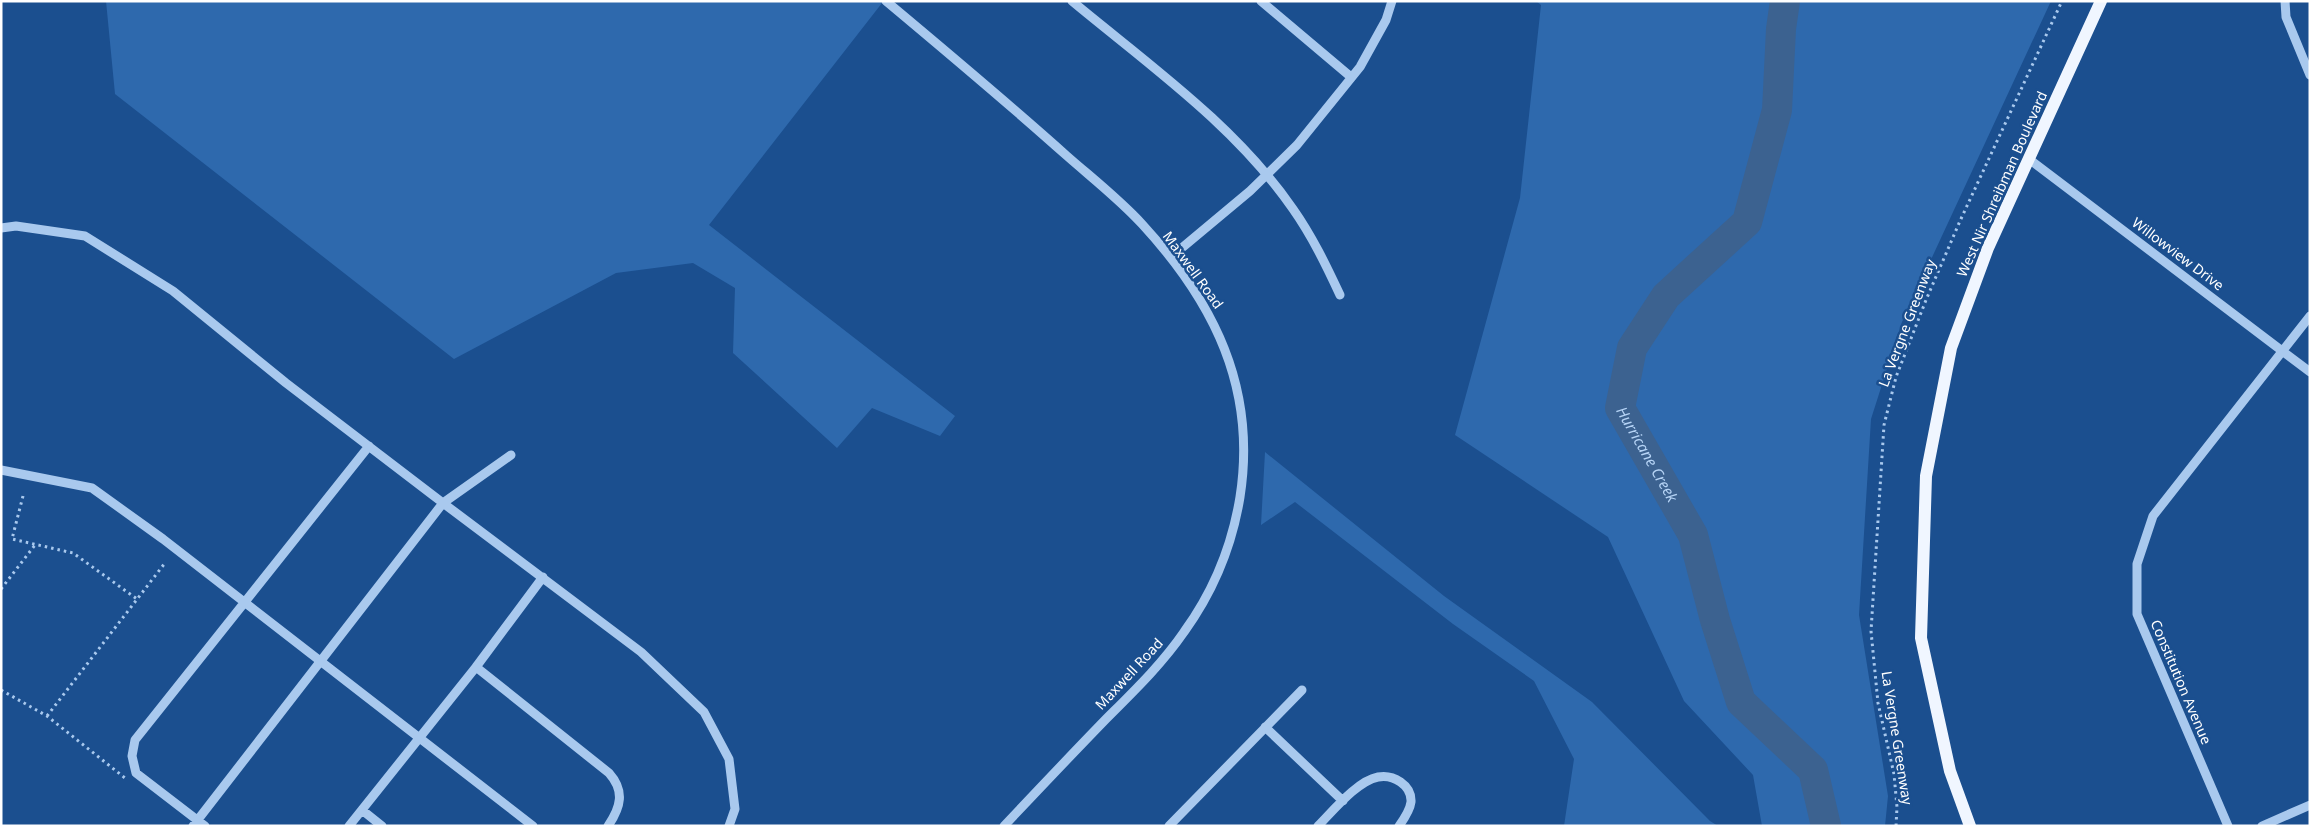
<svg xmlns="http://www.w3.org/2000/svg" width="2311" height="827" font-family="'Noto Sans',sans-serif">
<style>
.green{fill:#2e69ad}
.lines{fill:none;stroke-linecap:round;stroke-linejoin:round}
.river{stroke:#3c6290;stroke-width:30}
.path{stroke:#a9c9ee;stroke-width:3;stroke-dasharray:2.5 4;stroke-linecap:butt}
.minor{stroke:#a9c9ee;stroke-width:9}
.major{stroke:#f0f6ff;stroke-width:12}
.labels{text-anchor:middle;stroke-width:5;stroke-linejoin:round;paint-order:stroke}
.street-label{font-size:14px;fill:#fff;stroke:#1b4f8f}
.water-label{font-size:15px;font-style:italic;fill:#b5d3f5;stroke:#1b4f8f}
</style>
<rect width="100%" height="100%" fill="#1b4f8f"/>
<path class="green" d="M106 1H879L882 3 709 225 955 416 940 436 872 408 837 448 733 353 735 288 693 263 616 273 454 359 115 94Z
M1536 1H2051L1902 322 1871 419 1859 615 1888 796 1885 826H1762L1753 775 1684 701 1608 537 1455 435 1520 198 1541 5Z
M1265 452 1444 596 1592 702 1710 821 1718 826H1564L1574 759 1534 681 1453 624 1295 502 1261 525Z"/>
<g class="lines">
<path class="river" id="s1" d="M1785 1 1781 29 1777 110 1747 222 1666 296 1632 348 1620 408 1693 535 1715 620 1741 702 1813 770 1826 826"/>
<path class="path" d="M23 496 12 539 73 553 137 599
M1 589 35 545
M1 690 47 716 125 778
M47 716 165 563
M1896 826 1897 807 1894 774 1878 703 1871 631 1884 425 1896 377 1926 300 1960 221 2062 1"/>
<path class="minor" d="M886 1C947 52 1008 103 1067 156 1092 178 1119 199 1142 224 1214 302 1257 388 1240 497 1232 546 1213 592 1184 632 1162 664 1134 691 1106 719 1072 754 1038 790 1004 826
M1072 1C1149 65 1236 126 1293 209 1312 236 1326 265 1340 295
M1261 1 1351 77
M2285 1 2286 17 2310 75
M2029 159 2310 372
M1 228 16 226 85 236 173 291 286 383 443 503 511 455
M1171 257 1250 191 1297 145 1360 67 1386 20 1392 1
M1 470 92 488 163 539 533 826
M476 667 543 577
M1265 727 1343 801
M362 810 382 826
M193 826 443 503 641 652 704 712 729 759 735 809 729 826
M205 826 136 773 132 756 135 740 369 446
M349 826 476 667 609 773C625 791 621 807 608 826
M1169 826 1302 690
M1318 826C1333 811 1357 781 1378 777 1393 774 1412 785 1411 802 1410 810 1404 819 1399 826
M2228 826 2137 614V564L2153 516 2310 316
M2262 826 2310 805"/>
<path class="major" d="M1970 826 1950 771 1921 638 1926 476 1951 348 1988 248 2101 1"/>
</g>
<g class="labels">
<g class="street-label">
<text transform="translate(2002 184) rotate(-66)" y="5">West Nir Shreibman Boulevard</text>
<text transform="translate(2178 254) rotate(37)" y="5">Willowview Drive</text>
<text transform="translate(1193 270) rotate(54)" y="5">Maxwell Road</text>
<text transform="translate(1907 323) rotate(-69)" y="5">La Vergne Greenway</text>
<text transform="translate(1129 674) rotate(-47)" y="5">Maxwell Road</text>
<text transform="translate(2181 682) rotate(67)" y="5">Constitution Avenue</text>
<text transform="translate(1897 738) rotate(81)" y="5">La Vergne Greenway</text>
</g>
<g class="water-label">
<text dy="5" stroke="none"><textPath href="#s1" startOffset="512">Hurricane Creek</textPath></text>
</g>
</g>
<rect width="2311" height="827" fill="none" stroke="#ffffff" stroke-width="5"/>
</svg>
